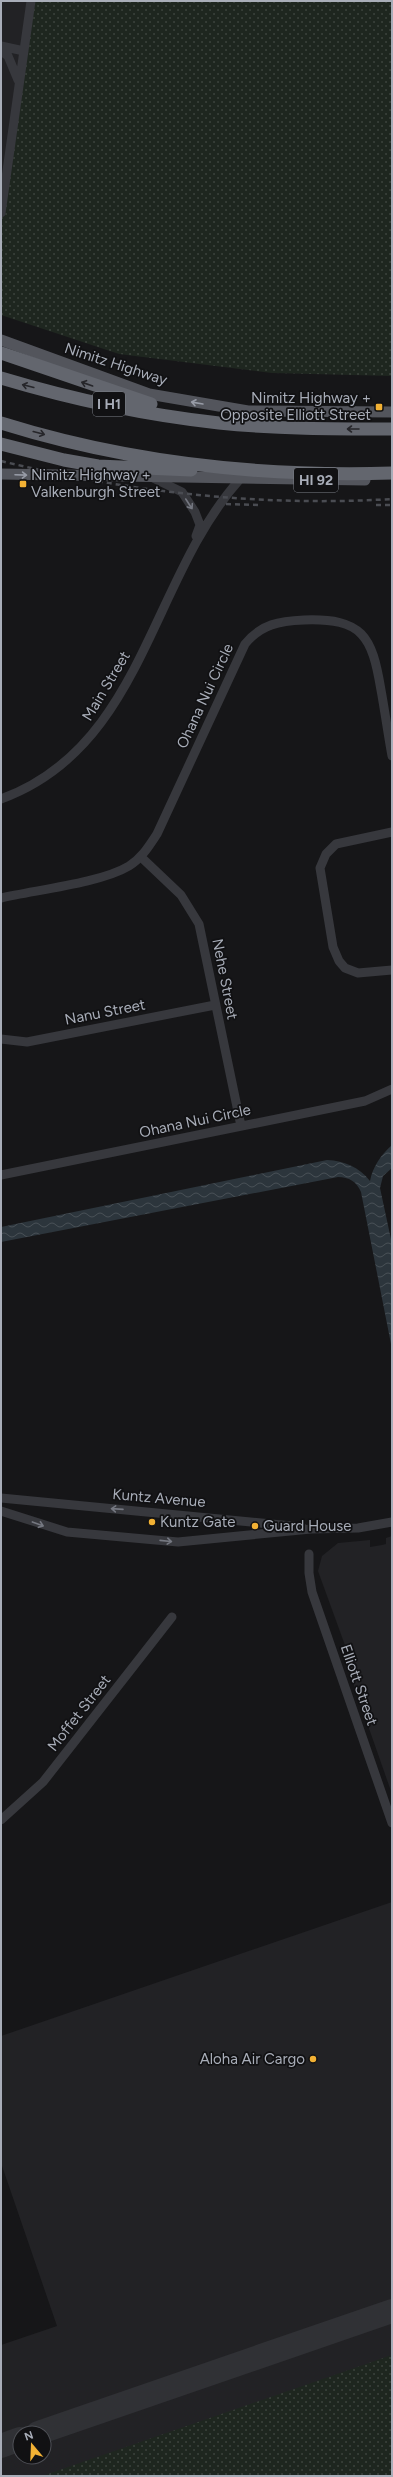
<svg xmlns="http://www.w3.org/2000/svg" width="393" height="2477" font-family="Figtree,sans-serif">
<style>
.built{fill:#222225;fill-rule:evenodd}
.grass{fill:url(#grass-dots)}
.water{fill:url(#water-waves)}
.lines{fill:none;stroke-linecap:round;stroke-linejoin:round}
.taxiway{stroke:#303135;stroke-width:24}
.minor{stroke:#37383d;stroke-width:9}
.major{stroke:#53555c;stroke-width:11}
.highway{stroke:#63666e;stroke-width:13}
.rail{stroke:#4a4c52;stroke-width:2.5;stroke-dasharray:5 4;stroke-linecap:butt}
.oneway{stroke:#26262a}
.oneway2{stroke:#979ba6}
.oneway3{stroke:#757881}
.poi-dot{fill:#f2b134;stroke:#111113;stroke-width:1.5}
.labels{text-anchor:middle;stroke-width:3.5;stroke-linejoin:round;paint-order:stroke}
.shield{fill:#111113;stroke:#7b7e86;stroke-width:1}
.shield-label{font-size:14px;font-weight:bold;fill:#a8adb8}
.street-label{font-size:15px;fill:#a8adb8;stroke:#111113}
.poi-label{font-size:15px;fill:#a8adb8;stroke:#111113;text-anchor:start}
</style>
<defs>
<pattern id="grass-dots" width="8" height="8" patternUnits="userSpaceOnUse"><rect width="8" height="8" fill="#1e261f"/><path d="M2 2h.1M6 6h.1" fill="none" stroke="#3c433d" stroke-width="1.8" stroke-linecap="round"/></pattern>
<pattern id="water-waves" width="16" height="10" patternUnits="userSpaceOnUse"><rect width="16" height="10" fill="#2c353c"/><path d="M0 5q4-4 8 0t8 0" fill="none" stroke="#485056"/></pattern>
</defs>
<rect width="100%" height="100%" fill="#161618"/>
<path class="built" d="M1 1H27L1 193Z
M392 1536V1794L345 1660 350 1659 318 1571 322 1556 338 1543 370 1540V1547L382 1545 386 1544V1538Z
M392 1902V2476H1V2345L57 2326 1 2163V2036ZM20 2433H44V2457H20Z"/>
<path class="grass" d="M31 1H392V376L272 373 119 354 1 315V213Z
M392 2355V2476H42Z"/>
<path class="water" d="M392 1145V1168L383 1176 380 1188 392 1244V1349L361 1192C357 1182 349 1177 338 1177L1 1242V1227L327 1160C345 1161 359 1167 370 1181 373 1166 381 1155 392 1145Z"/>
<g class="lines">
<path class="taxiway" d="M38 2433 392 2311
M1 2446 20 2439"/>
<path class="minor" d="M1 46 24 51
M1 51 8 56 18 80
M1 213 31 1
M151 477 182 492 195 512 200 525 196 536
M1 799C144 747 150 578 241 478
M392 832 336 844 326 854 320 868 333 947 339 961 345 968 358 973 392 970
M141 857 181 895 199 924 241 1126
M1 898C35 890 101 883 129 866 142 858 149 846 157 834L245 644C261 624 280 621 304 620 363 618 372 636 381 690 385 712 388 734 392 756
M1 1039 27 1042 215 1005
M1 1175 365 1101 392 1089
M1 1498 302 1527
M1 1511 67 1532 178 1542 311 1529 358 1528 392 1522
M309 1554V1573L312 1592 392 1823
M1 1820 43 1782 172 1617"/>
<path class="major" d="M1 340 149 394 248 411 392 412
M1 474 365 480"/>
<path class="highway" d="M1 353 151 404
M1 378C71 399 146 415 219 423 276 429 334 429 392 429
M1 423C126 462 261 477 392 473
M1 444 64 460 98 466 191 470"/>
<path class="rail" d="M1 461C129 492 260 507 392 499
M226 504 260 505
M376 505H392"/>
</g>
<defs><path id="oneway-shaft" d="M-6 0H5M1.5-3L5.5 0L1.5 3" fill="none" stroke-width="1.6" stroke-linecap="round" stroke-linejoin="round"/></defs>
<g class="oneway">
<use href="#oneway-shaft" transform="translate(87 384) rotate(-161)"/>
<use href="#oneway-shaft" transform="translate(28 386) rotate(-166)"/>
<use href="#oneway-shaft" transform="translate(353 429) rotate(-180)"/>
<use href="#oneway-shaft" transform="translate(39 433) rotate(15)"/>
</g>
<g class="oneway2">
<use href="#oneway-shaft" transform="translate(197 403) rotate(-170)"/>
<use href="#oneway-shaft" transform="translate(21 475) rotate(2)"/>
</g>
<g class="oneway3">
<use href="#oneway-shaft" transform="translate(189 504) rotate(57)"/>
<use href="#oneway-shaft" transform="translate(117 1509) rotate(-176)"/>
<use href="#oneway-shaft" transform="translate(38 1524) rotate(20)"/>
<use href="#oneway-shaft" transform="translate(166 1541) rotate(6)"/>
</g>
<g class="poi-dot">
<rect x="375" y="403" width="8" height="8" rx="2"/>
<rect x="19" y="480" width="8" height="8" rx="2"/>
<circle cx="152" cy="1522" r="4"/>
<circle cx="255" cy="1526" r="4"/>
<circle cx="313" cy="2059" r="4"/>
</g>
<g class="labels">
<g class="shield">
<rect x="93" y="392" width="32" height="24" rx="3"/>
<rect x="294" y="468" width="44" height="24" rx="3"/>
</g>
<g class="shield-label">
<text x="109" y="409">I H1</text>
<text x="316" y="485">HI 92</text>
</g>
<g class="street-label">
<text transform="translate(116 364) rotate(18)" y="5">Nimitz Highway</text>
<text transform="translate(106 686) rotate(-59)" y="5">Main Street</text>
<text transform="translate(205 696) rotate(-65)" y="5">Ohana Nui Circle</text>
<text transform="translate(225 979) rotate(79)" y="5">Nehe Street</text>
<text transform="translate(105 1012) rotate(-11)" y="5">Nanu Street</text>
<text transform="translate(195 1121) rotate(-12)" y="5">Ohana Nui Circle</text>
<text transform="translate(159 1498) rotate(5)" y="5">Kuntz Avenue</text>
<text transform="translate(359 1685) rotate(71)" y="5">Elliott Street</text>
<text transform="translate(79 1713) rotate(-52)" y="5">Moffet Street</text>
</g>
<g class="poi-label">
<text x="371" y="403" text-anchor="end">Nimitz Highway +<tspan x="371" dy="17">Opposite Elliott Street</tspan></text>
<text x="31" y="480">Nimitz Highway +<tspan x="31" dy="17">Valkenburgh Street</tspan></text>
<text x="160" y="1527">Kuntz Gate</text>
<text x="263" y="1531">Guard House</text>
<text x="305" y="2064" text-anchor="end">Aloha Air Cargo</text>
</g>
</g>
<rect width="393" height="2477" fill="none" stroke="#a8adb8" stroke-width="4"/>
<g transform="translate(32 2445) rotate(341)"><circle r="19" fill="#111113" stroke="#4d4f55"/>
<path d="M0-3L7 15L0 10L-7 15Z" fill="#f2b134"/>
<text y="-6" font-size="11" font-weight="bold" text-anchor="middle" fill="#a8adb8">N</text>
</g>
</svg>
